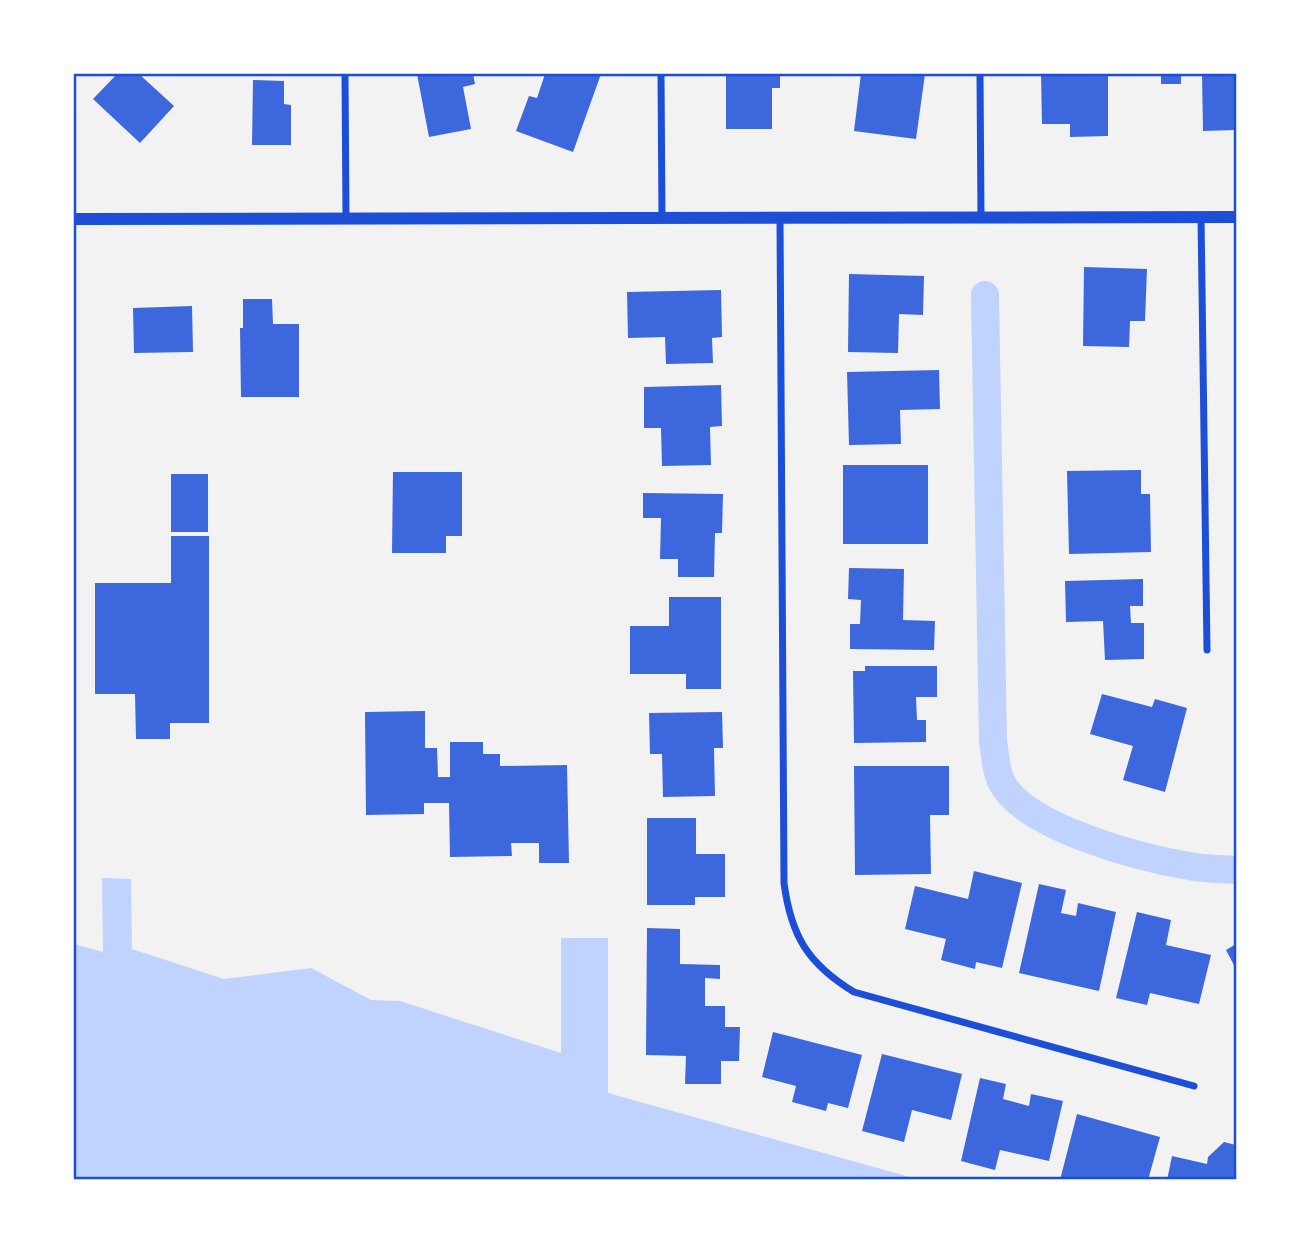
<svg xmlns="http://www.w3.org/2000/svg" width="1310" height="1253" font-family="Signika,sans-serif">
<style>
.water{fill:#bfd3fe}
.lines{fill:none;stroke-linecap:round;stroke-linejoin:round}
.canal{stroke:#bfd3fe;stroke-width:28}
.building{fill:#3d67dc}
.minor{stroke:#1d4ed8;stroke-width:7}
.tertiary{stroke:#1d4ed8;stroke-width:12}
.neatline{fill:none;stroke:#1d4ed8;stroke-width:2.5}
</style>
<rect width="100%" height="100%" fill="#f2f2f2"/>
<path class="water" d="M102 878 131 879 132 949 224 979 311 968 371 1000 400 1001 561 1053V938H608V1093L917 1179H74V944L103 952Z"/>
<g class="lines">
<path class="canal" d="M985 295 993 741C995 754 996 772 1002 783 1026 828 1141 858 1189 866 1204 869 1221 869 1236 870"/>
</g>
<path class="building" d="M117 74H139L174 106 140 143 93 99Z
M417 74H473L475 84 463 87 471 129 429 137Z
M545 74H601L573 152 516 131 529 96 537 98Z
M726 74H780V88H772V129H726Z
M861 74H925L916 139 854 131Z
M1041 74H1108V136L1070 137V124H1042Z
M1161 74H1181V84H1161Z
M1202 74H1236V130L1203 131Z
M253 80 284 81V104L291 105V145H252Z
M1084 267 1147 269 1145 321H1130L1129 347 1083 346Z
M849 274 924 276 923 315 899 314 898 353 848 352Z
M721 290 722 337 712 338 713 363 666 364 665 337 628 338 627 292Z
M243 299H272L273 324H299V397H241L240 328H243Z
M192 306 193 352 134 353 133 308Z
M939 370 940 409 900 410 901 444 849 445 847 372Z
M721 385 722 426 710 427 711 465 662 466 661 428H644V387Z
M843 465H928V544H843Z
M1141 470V494H1150L1151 552 1069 554 1067 471Z
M393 472H462V536H446V553H392Z
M171 474H208V532H171Z
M643 493 723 494 722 533H715L714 577H678V559H660L661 518H643Z
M171 536H209V723H170V739H136L135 694H95V583H171Z
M849 568 904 569 903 620 935 621 934 650 850 649V624H860L861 600 848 599Z
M1143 579V606H1130L1131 623H1144V659L1105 660 1103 621 1066 622 1065 581Z
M669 597H721V689H686V674H630V626H669Z
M865 666H937V697H916L917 720H926V742L854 743 853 671H865Z
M1102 694 1152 707 1155 699 1187 708 1165 792 1123 780 1133 746 1090 734Z
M425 711V748H437L438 777H450V742H483V754H500V766L567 765 569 863H539V843H511L512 856 450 857 449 803H424V814L366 815 365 712Z
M722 712 723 748H714L715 796 663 797 662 754H650L649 713Z
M854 766H949V815H930L931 874 855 875Z
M647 818H696V854H725V897H695V905H647Z
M974 871 1022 883 1002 968 976 962 975 969 941 960 946 939 905 929 915 886 968 899Z
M1039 884 1066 890 1061 913 1076 916 1078 903 1116 912 1099 991 1019 973Z
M1137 912 1171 920 1166 945 1211 955 1199 1004 1150 993 1147 1005 1116 998Z
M647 928 680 929V964L720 965V979L705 978V1006H725V1027H740L739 1061H721V1084H685L686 1056 646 1055Z
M1236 944V969L1226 950Z
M773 1032 862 1055 848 1108 828 1103 826 1111 792 1102 796 1086 762 1077Z
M882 1054 962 1074 951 1120 912 1110 904 1142 862 1131Z
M980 1078 1006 1084 1003 1099 1029 1106 1031 1094 1063 1101 1049 1161 1000 1150 995 1170 961 1161Z
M1077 1114 1160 1137 1148 1180H1060Z
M1224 1142 1236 1145V1180H1167L1172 1156 1207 1164 1208 1157Z"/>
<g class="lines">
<path class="minor" d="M345 74 346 218
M661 74 662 218
M980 74 981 218
M1201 217 1207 650
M780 218 784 883C791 936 808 964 854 992L1194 1086"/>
<path class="tertiary" d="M74 219 1236 217"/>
</g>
<rect width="1310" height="1253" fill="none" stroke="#ffffff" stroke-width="150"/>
<rect x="75" y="75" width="1160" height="1103" class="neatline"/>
</svg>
